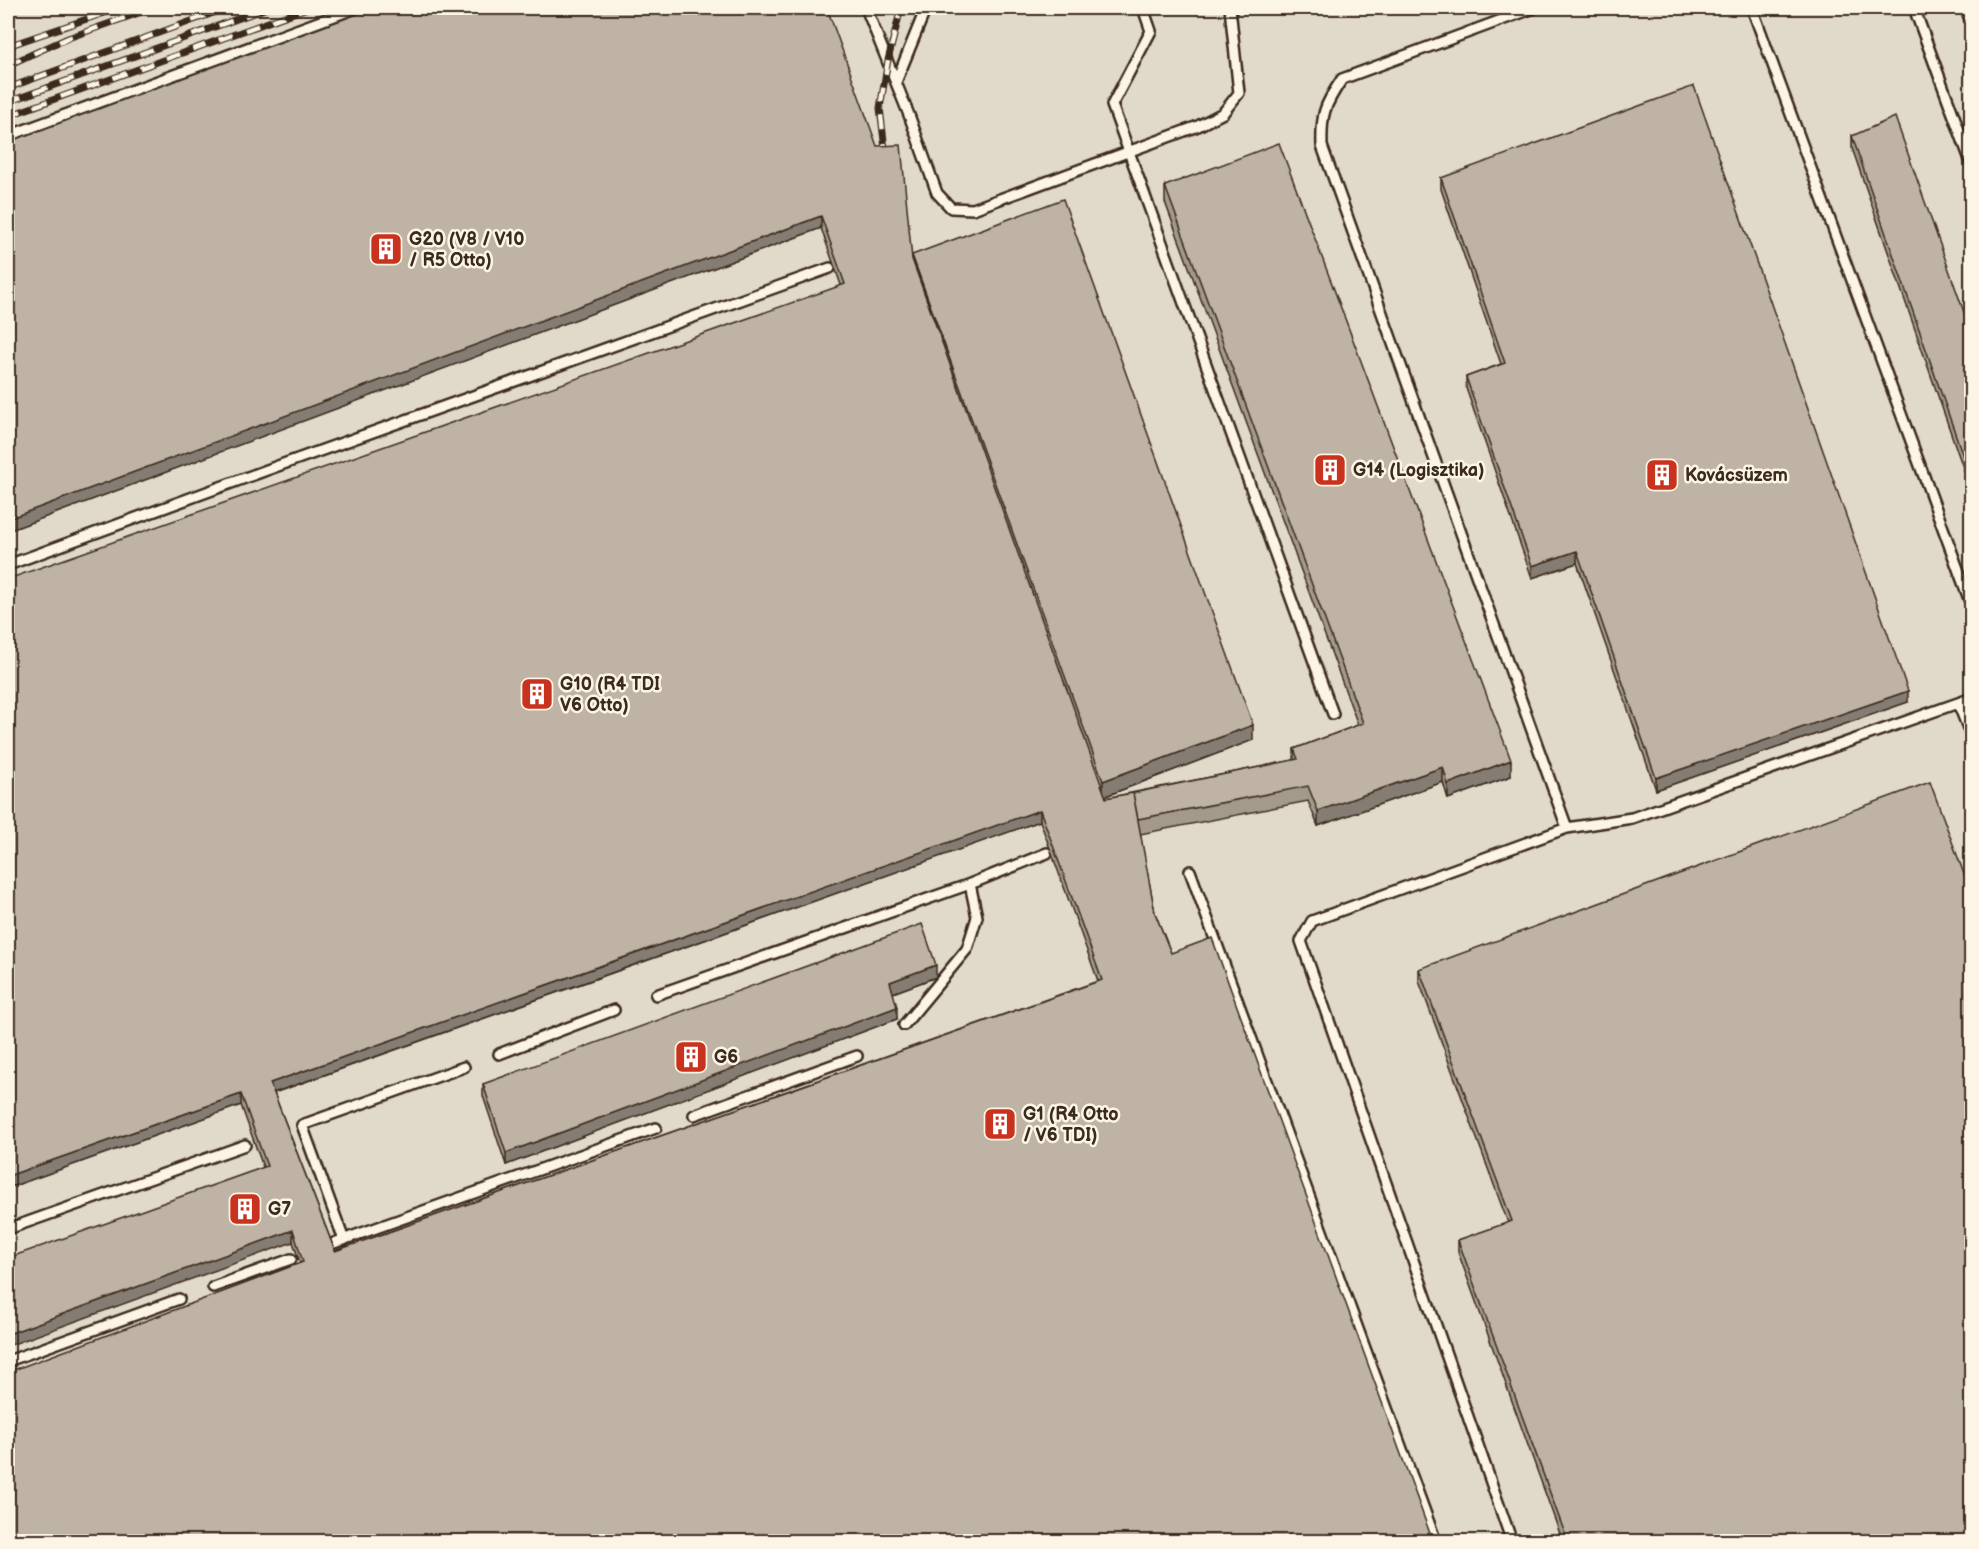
<svg xmlns="http://www.w3.org/2000/svg" width="1979" height="1549" font-family="'Balsamiq Sans',sans-serif">
<style>
.built{fill:#e1d9c9}
.lines{fill:none;stroke-linecap:round;stroke-linejoin:round}
.service-casing{stroke:#3b2a1e;stroke-width:14}
.service{stroke:#fcf5e5;stroke-width:9}
.rail-casing{stroke:#3b2a1e;stroke-width:7}
.rail{stroke:#fcf5e5;stroke-width:4.5;stroke-dasharray:14;stroke-linecap:butt}
.wall{fill:#a39a8d;stroke:#3b2a1e;stroke-width:1.5;fill-rule:evenodd}
.shaded-wall{fill:#857d73;stroke:#3b2a1e;stroke-width:1.5}
.building{fill:#beb3a4;stroke:#3b2a1e;stroke-width:1.5;fill-rule:evenodd}
.labels{text-anchor:middle;stroke-width:5;stroke-linejoin:round;paint-order:stroke}
.poi-label{font-size:18px;font-weight:bold;fill:#3b2a1e;stroke:#fcf5e5;text-anchor:start}
</style>
<rect width="100%" height="100%" fill="#f0e9d9"/>
<filter id="ink" filterUnits="userSpaceOnUse"><feTurbulence type="fractalNoise" baseFrequency=".0167" numOctaves="2"/><feDisplacementMap in="SourceGraphic" scale="12" xChannelSelector="R" yChannelSelector="G"/><feConvolveMatrix kernelMatrix="1 2 1 2 8 2 1 2 1" color-interpolation-filters="sRGB"/></filter>
<g filter="url(#ink)">
<path class="built" d="M8 8H1971V1541L8 1542Z"/>
<g class="lines">
<g class="service-casing">
<path id="service" d="M866 8 909 115 937 193 951 208 973 209 1198 126 1223 113 1239 93 1230 8
M1143 8 1151 31 1112 105 1333 714
M1534 8 1342 79C1324 106 1321 114 1322 146L1567 828
M1752 8 1972 607
M1914 8 1972 165
M896 82 926 8
M8 136 356 8
M8 565 275 467 830 268
M1958 703 1972 738
M1190 871 1436 1542
M970 884 1047 853
M656 995 970 884 977 917 967 949 904 1025
M499 1054 614 1010
M694 1115 857 1056
M8 1229 245 1145
M344 1240 302 1125 464 1067
M334 1243 656 1128
M213 1287 291 1259
M8 1361 179 1299
M1512 1542 1301 941 1312 921 1567 828 1632 818 1972 698"/>
</g>
<use href="#service" class="service"/>
<g class="rail-casing">
<path id="rail" d="M8 46 119 8
M8 65 68 38 153 8
M8 88 227 8
M8 102 267 8
M8 116 307 8
M886 157 880 108 888 60 901 8"/>
</g>
<use href="#rail" class="rail"/>
</g>
<path class="wall" d="M374 8 912 255 1253 740 1106 796V798L1294 760V749L1358 725 1165 202V186L1511 776 1448 799 1443 782 1318 826 1308 801 1140 834 1155 913 1171 953 1432 1542 300 1263 293 1242 263 1167 241 1105 8 1188 841 285 821 228 8 531V142ZM1040 821 1098 981 335 1251 274 1093Z
M1959 8H1971V40Z
M1852 136 1971 332V491L1852 148Z
M1441 178 1908 702 1656 790 1577 563 1532 578 1466 388V377L1501 364 1441 189Z
M1419 969 1971 1542H1563L1458 1252V1240L1508 1223 1419 981Z
M936 977 893 993 897 1019 506 1165 483 1096V1084Z"/>
<path class="shaded-wall" d="M821 216V228L8 531V519Z
M1577 551V563L1532 578V566Z
M1908 691V702L1656 790V778Z
M1253 725V740L1103 797V781Z
M1511 760V776L1448 799V784Z
M1443 767V782L1318 826V811Z
M1040 810V821L270 1094V1083Z
M936 965V977L890 994V982Z
M897 1007V1019L506 1165V1153Z
M241 1094V1105L8 1188V1176Z
M293 1230V1242L8 1346V1334Z"/>
<path class="building" d="M374 8H827L877 146 901 145 912 259 1106 798 1133 793 1155 913 1171 953 1212 938 1432 1539 1426 1542H8V1372L303 1262 293 1230 8 1334V1258L267 1166 241 1094 8 1176V579L845 284 821 216 8 519V142ZM1040 810 1102 980 335 1251 270 1083Z
M1963 8H1971V29Z
M1694 86 1908 691 1656 778 1577 551 1532 566 1466 377 1505 363 1441 178Z
M1895 117 1971 332V479L1852 136Z
M1279 143 1511 760 1448 784 1443 767 1318 811 1308 786 1138 819 1133 793 1298 759 1294 749 1363 723 1165 186Z
M1063 199 1253 725 1103 781 912 255Z
M1930 782 1971 893V1542H1568L1458 1240 1512 1221 1419 969Z
M922 924 936 965 890 982 897 1007 506 1153 483 1084Z"/>
</g>
<defs>
<g id="building-square" transform="scale(1.725)"><rect x="-9" y="-9" width="18" height="18" rx="4" fill="#c8321e" stroke="#fcf5e5"/><path d="M-4-6H4V6H1V3H-1V6H-4ZM-2.5-4.3h1.7v1.8h-1.7ZM.8-4.3h1.7v1.8H.8ZM-2.5-1h1.7V.8h-1.7ZM.8-1h1.7V.8H.8Z" fill="#fff"/></g>
</defs>
<g fill-rule="evenodd">
<use href="#building-square" x="386" y="249"/>
<use href="#building-square" x="1330" y="470"/>
<use href="#building-square" x="1662" y="475"/>
<use href="#building-square" x="537" y="694"/>
<use href="#building-square" x="691" y="1057"/>
<use href="#building-square" x="1000" y="1124"/>
<use href="#building-square" x="245" y="1209"/>
</g>
<g class="labels">
<g class="poi-label">
<text x="409" y="245">G20 (V8 / V10<tspan x="409" dy="21">/ R5 Otto)</tspan></text>
<text x="1353" y="476">G14 (Logisztika)</text>
<text x="1685" y="481">Kovácsüzem</text>
<text x="560" y="690">G10 (R4 TDI<tspan x="560" dy="21">V6 Otto)</tspan></text>
<text x="714" y="1063">G6</text>
<text x="1023" y="1120">G1 (R4 Otto<tspan x="1023" dy="21">/ V6 TDI)</tspan></text>
<text x="268" y="1215">G7</text>
</g>
</g>
<rect width="1979" height="1549" fill="none" stroke="#fcf5e5" stroke-width="30"/>
<rect x="15" y="15" width="1949" height="1519" fill="none" stroke="#3b2a1e" stroke-width="2" filter="url(#ink)"/>
</svg>
